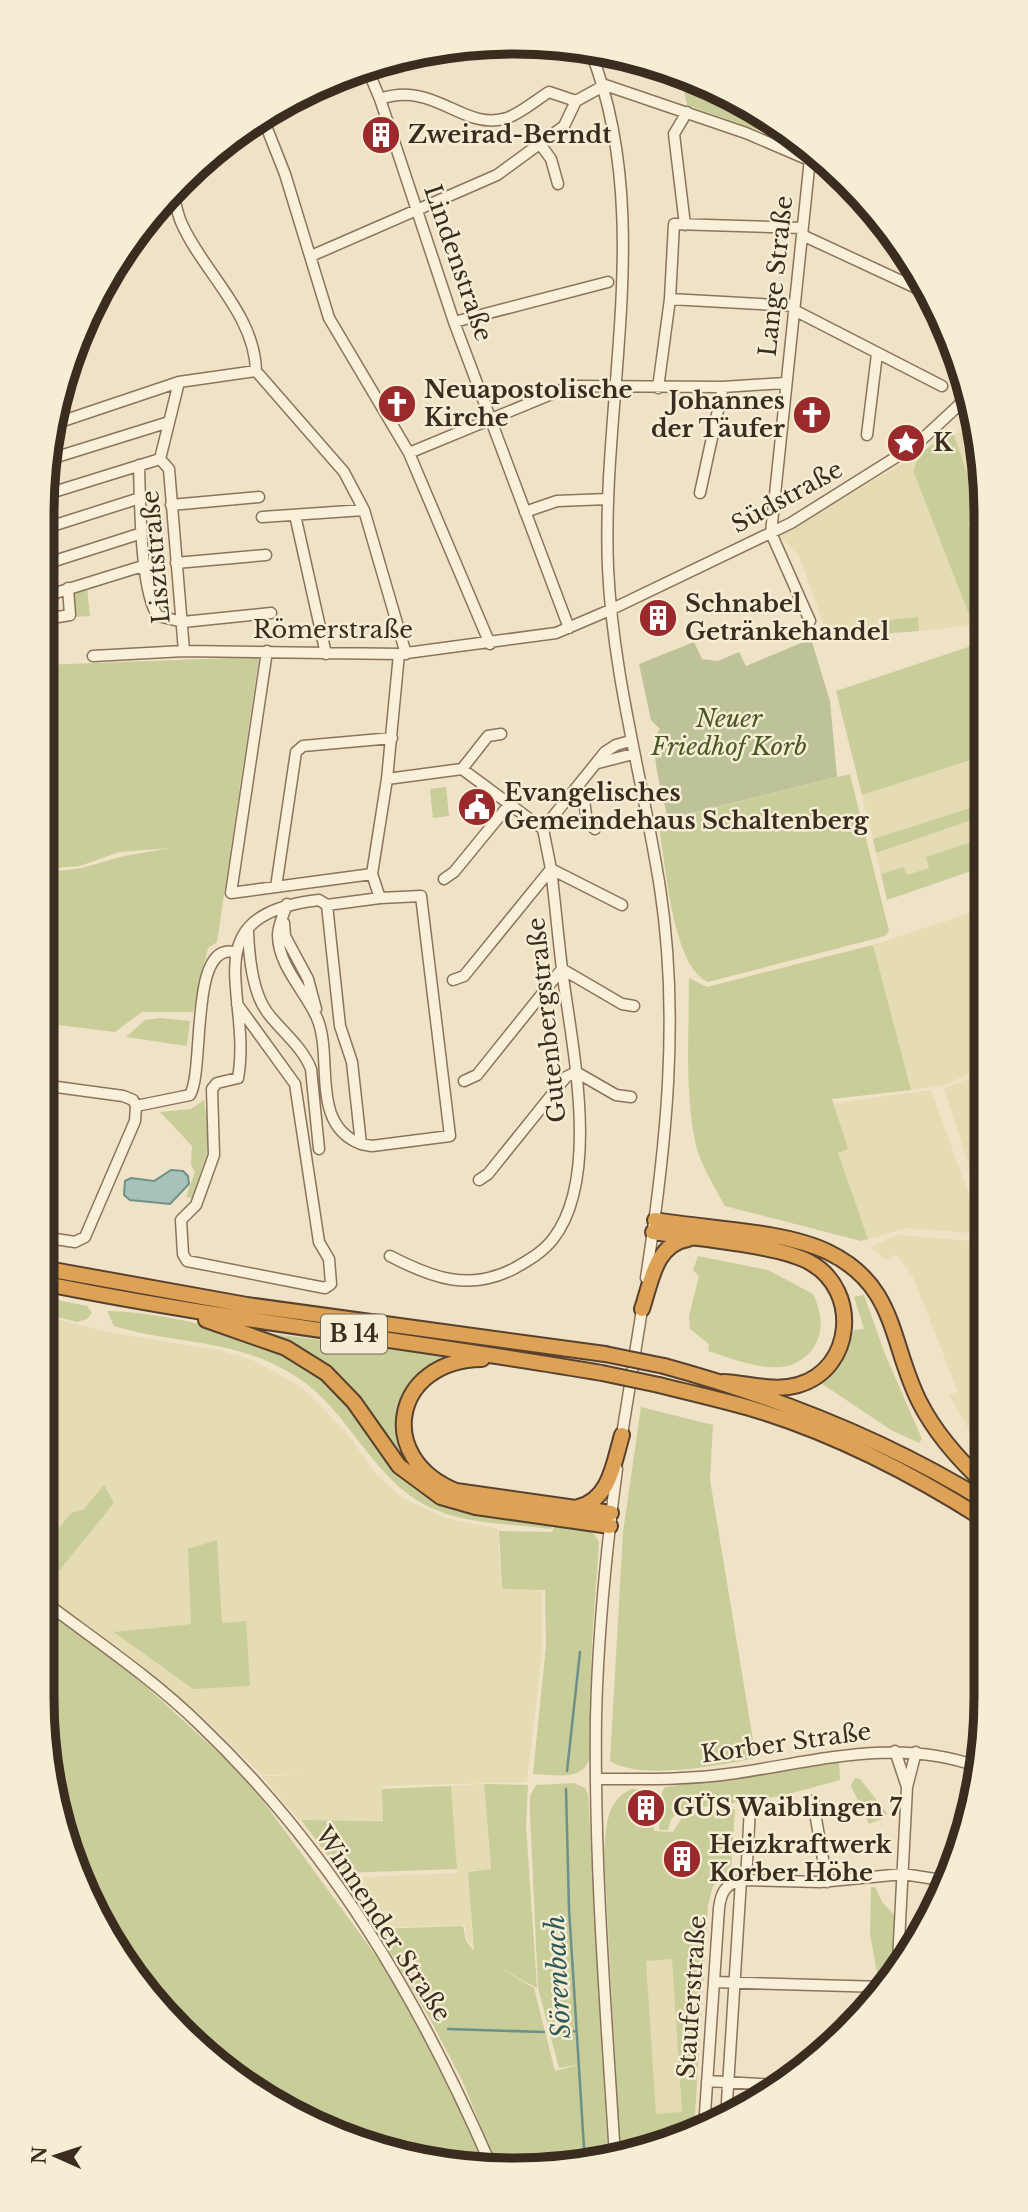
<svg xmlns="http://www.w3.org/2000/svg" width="1028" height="2212" font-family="'Libre Baskerville',serif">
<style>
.farmland{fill:#e5dcb3;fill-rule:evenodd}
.green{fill:#c8cd99;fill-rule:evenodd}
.cemetery{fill:#bec298}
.water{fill:#a7c2ba;stroke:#6d9188;stroke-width:2}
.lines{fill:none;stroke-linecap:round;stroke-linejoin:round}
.stream{stroke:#6d9188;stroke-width:2.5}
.minor-casing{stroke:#8b745b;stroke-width:13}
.highway-casing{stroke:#58422f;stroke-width:18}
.minor{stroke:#f9f0d9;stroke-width:10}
.highway{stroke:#dea256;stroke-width:14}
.highway-bridge-casing{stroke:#58422f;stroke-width:18;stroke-linecap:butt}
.highway-bridge{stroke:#dea256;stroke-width:14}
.labels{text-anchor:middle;stroke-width:5;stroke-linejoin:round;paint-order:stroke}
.shield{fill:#f6edd5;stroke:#726656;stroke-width:2}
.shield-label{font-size:23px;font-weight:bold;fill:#3a2c1f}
.poi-label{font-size:24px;font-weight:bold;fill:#3a2c1f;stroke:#f6edd5;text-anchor:start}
.street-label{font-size:24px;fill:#3a2c1f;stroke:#f6edd5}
.park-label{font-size:24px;font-style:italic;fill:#4b5725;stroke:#f6edd5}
.water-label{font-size:26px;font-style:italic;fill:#2e5a57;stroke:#f6edd5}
.rim{fill:none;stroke:#3a2c1f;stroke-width:9}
</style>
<rect width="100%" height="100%" fill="#efe2c6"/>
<path class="farmland" d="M975 425 982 452V560L968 521 981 515 954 435Z
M925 450 915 463 914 473 973 625 919 631 917 617 881 621V634L829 639 799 556 779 536Z
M983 756V804L873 839 862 795Z
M983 816V838L926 857 930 868 906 876 903 867 881 874 876 853Z
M983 909 984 1068 941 1086 911 1090 873 945Z
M984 1073V1213L944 1088Z
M931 1090 983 1234 908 1228 868 1239 837 1152 847 1148 834 1103Z
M897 1235 984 1242 985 1430 971 1433 949 1395 958 1392 913 1277 896 1254 886 1260 870 1247Z
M42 1316 112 1333 218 1350 252 1360 297 1384 315 1400 349 1436 376 1474 401 1497 445 1518 498 1529 501 1590H542V1652L527 1782 383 1786V1820H299L262 1776 318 1775H262L205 1719 42 1591V1574L48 1582 114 1503 104 1486 83 1510 71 1513 42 1549ZM217 1540 222 1623 116 1631 191 1624Z
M484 1784 490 1869 468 1871 473 1947 467 1939 465 1925 376 1928 344 1883 343 1878 457 1873 451 1786Z
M673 1959 682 2113 655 2114 646 1961Z"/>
<path class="green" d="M680 73 694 78 778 126 780 138 687 105Z
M948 434 954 435 981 515 968 522 982 560V621L973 625 914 473C914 453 934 444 948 434Z
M87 588 90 616 75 617 74 592Z
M918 617 919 631 881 634 880 621Z
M977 644 983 657V756L862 795 836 691Z
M259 657 217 942 208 948 193 1012H142L115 1032 42 1023V873L82 868 124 856 170 848 119 852 80 866 42 869V665Z
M850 774 889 931 885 936 708 982C671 966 666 860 658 822Z
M446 787 449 816 433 818 430 789Z
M983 804V816L876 853 873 839Z
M983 838V867L887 900 881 874 903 867 907 875 929 868 926 857Z
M873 945 911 1090 832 1099 848 1149 838 1153 868 1239 861 1241 725 1206C713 1184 698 1161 694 1136 685 1085 689 1030 689 978L707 987Z
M160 1018 190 1021 187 1046 126 1037 145 1020Z
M204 1100 210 1144 192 1198 186 1197 195 1172 191 1165 192 1146 160 1112 191 1109Z
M698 1256 768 1270 813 1294C821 1311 825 1329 814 1347 790 1384 741 1361 708 1351L709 1344 690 1329 689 1316 699 1276 693 1270Z
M864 1295 885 1354 922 1439 919 1443 891 1430 821 1383 838 1364 854 1330 864 1329 854 1297Z
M42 1297 87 1306 92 1313 87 1319 77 1322 42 1313Z
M107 1311C181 1313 303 1343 349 1405 374 1438 395 1486 438 1502 449 1506 463 1506 474 1508 501 1513 527 1518 553 1522L551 1529C510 1523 465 1525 427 1506 367 1475 347 1403 287 1371 225 1337 177 1345 114 1326Z
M258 1332 450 1357 436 1364 414 1384 407 1455 492 1506 410 1472 350 1392Z
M641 1407 713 1425 710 1480 756 1758C721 1765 641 1781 610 1761L623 1532Z
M104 1485 114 1503 49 1583 42 1574V1549L71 1513 83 1510Z
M555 1524C573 1526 591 1524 599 1542L592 1641 589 1760C581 1782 553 1774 533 1774L546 1646 545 1590 502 1589 499 1531 552 1532Z
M217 1540 222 1623 246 1621 250 1686 193 1689 114 1632 191 1624 188 1549Z
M42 1606 140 1681 247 1779 403 1993 445 2072 484 2163 422 2161 278 2107 159 2009 105 1934 67 1850 42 1698Z
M839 1761 840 1780 781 1796 681 1810 671 1819 668 1830H659L662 1792 665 1787Z
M855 1778 860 1779 887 1813 884 1818 869 1824 851 1786Z
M574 1783 585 1788 588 1794 608 2158 576 2166 496 2163 462 2080 430 2019 376 1929 463 1926 466 1941 474 1951 468 1872 491 1869 484 1784 528 1785 526 1825 537 1988 493 1964 534 1988 555 2071 582 2064 559 2068 538 1988 530 1814V1796L536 1785Z
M451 1786 457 1869 341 1873 301 1820 383 1821 382 1789Z
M632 1789 655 1790 654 1831 673 1832 683 1816 688 1814 735 1809 731 1871 713 1886 708 1905 694 2132 665 2145 620 2156 604 1852C607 1827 605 1800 632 1789ZM672 1959 682 2112 656 2114 646 1961Z
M871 1887H875L882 1902 897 1918 894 1968 885 1983H879L870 1934Z"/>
<path class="cemetery" d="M811 639 830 701 837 777 668 819C664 799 646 744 660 729L651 720 639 664 694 642 702 659 718 661 739 652 746 666Z"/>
<path class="water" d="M171 1170 183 1171 188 1176 189 1184 170 1204 130 1200 124 1195 125 1181 131 1178 154 1181Z"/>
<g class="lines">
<path class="stream" d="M567 1771 580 1652
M566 1789 569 1909 585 2164
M448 2029 544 2032
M552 2032 577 2031"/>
<g class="minor-casing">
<path id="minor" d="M590 50C656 214 601 398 608 568 613 677 643 780 660 888 680 1018 666 1148 646 1278
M367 68 380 99 454 322 569 628
M380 99C435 80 463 132 507 118 521 113 536 100 549 92L576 101
M262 116 285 174 329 318 409 453 490 644
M540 144 551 159 558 184
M172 191C175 201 177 212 181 222 202 271 255 314 256 371L344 472 364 510 406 654
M685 225 674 134 687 112
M802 235 927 293
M311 256 497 175 564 126 576 101 605 85 746 133 830 169
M670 299 794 306
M794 310 942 386
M454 322 608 282
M658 388 670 299 674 224 802 228
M51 425 179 382 256 371
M867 435 877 354
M409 453 571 386 723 387 785 383
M160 459 169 469 184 651
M160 459 179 382
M47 460 169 422
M139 465C140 497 140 593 158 616L183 622 271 613
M700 493 723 387
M44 495 160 459
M171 505 259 497
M525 512 557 501 608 499
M42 513 43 524 49 527 140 498
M295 515 326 654
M262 517 364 510
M176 563 266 555
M68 588 70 615 52 618 45 564 142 533
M49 595 146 565
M810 621 771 533 811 149
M267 651 231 893 372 874
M93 656 184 651 399 654 556 633 610 610 791 523 917 444 959 405 966 393
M598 763 633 754
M462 769 488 736 501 734
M387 779 462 769 543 829 551 869C555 902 558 936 562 969 571 1043 602 1176 553 1239 543 1252 529 1260 515 1268 470 1292 432 1278 390 1256
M578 787 583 793 587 822 595 829
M543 829 605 752 616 745 630 741
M444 879 454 872 508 806
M276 887 296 752 303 746 392 738
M287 904C284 914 278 925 278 935 278 966 306 992 317 1018 334 1058 309 1124 361 1144
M327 905 340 1026 352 1062 361 1144 372 1146 450 1136 421 896 380 898
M284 923 285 936 308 979 316 1009
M248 932C249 956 253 993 267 1012 281 1031 302 1046 311 1069L319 1149
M453 980 464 976 551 869 622 905
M237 1004 295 1084 319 1242 329 1259 331 1284 325 1288 187 1261 183 1254 181 1220 196 1205 214 1155 212 1089 217 1083 238 1078C253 995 189 915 319 900L327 905 380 898 372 874 387 779 399 654
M464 1081 477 1075 562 969 622 1004 634 1006
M136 1106 190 1095C205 1069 189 942 234 952
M479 1180 488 1174 566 1077 576 1072 616 1095 631 1097
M42 1237 75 1242 85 1237 135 1121 136 1106 133 1100 123 1096 42 1085
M621 1441 643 1303
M42 1600C95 1640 152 1678 200 1725 331 1850 418 1998 490 2163
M895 1751 907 1787
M596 1779C643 1779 690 1780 736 1773 819 1761 897 1737 979 1767
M813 1801 827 1882
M746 1880 750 1808
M898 1961 907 1787 916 1752
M714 1982 883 1987
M707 2081 776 2085
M726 2118 741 1880
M704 2128 719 1908C721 1893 725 1884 741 1880L820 1882 903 1874 948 1881
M615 2157C606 2011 594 1864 596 1717 598 1634 606 1552 617 1469"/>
</g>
<g class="highway-casing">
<path id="highway" d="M655 1220C706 1229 783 1230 828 1252 897 1285 890 1343 919 1401 935 1433 959 1460 985 1484
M653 1232C692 1238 781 1245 811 1263 860 1291 854 1369 798 1385 774 1392 747 1383 723 1382
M42 1268 247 1305 605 1354
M42 1283C228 1321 416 1341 602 1373
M642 1309C651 1283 655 1244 688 1239
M206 1320 286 1348 326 1373 354 1402 399 1466 441 1497 476 1507 610 1526
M482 1359C393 1360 374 1458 456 1491L611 1513
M664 1366C777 1397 885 1439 985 1501
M659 1385C691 1393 722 1400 753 1409 836 1434 913 1474 985 1520
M578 1507C610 1500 614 1462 622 1435"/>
</g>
<use href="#minor" class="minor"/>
<use href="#highway" class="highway"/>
<g class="highway-bridge-casing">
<path id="highway-bridge" d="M605 1354 664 1366
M602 1373 659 1385"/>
</g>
<use href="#highway-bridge" class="highway-bridge"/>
</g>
<defs>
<g id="building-disc" transform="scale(2.0125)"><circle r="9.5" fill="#9a2a2b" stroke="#f6edd5"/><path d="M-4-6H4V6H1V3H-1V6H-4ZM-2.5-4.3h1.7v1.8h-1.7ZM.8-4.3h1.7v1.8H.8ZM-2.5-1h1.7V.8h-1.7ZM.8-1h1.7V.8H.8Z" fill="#fff"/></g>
<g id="church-disc" transform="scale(2.0125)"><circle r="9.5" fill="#9a2a2b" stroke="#f6edd5"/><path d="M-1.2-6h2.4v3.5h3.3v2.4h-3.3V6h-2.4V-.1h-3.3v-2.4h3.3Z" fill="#fff"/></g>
<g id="sight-disc" transform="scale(2.0125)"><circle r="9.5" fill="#9a2a2b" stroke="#f6edd5"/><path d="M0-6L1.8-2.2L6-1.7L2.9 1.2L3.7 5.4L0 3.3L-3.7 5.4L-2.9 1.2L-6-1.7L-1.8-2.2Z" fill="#fff"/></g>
<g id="civic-disc" transform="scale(2.0125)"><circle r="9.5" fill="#9a2a2b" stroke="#f6edd5"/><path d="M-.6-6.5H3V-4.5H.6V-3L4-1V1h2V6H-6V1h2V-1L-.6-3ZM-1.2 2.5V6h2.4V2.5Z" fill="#fff"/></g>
</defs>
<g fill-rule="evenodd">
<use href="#building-disc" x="381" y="135"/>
<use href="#church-disc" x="397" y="404"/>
<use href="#church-disc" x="812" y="415"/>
<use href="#sight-disc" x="906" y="443"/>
<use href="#building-disc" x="658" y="618"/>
<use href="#civic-disc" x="477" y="807"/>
<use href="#building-disc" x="646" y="1808"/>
<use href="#building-disc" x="682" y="1859"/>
</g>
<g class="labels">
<rect class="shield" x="321" y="1314.5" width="66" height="39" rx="5"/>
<g class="shield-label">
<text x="354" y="1342">B 14</text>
</g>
<g class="poi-label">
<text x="408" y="143">Zweirad-Berndt</text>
<text x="424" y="398">Neuapostolische<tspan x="424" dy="28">Kirche</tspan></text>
<text x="785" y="409" text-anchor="end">Johannes<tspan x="785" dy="28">der Täufer</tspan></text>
<text x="933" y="451">K</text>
<text x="685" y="612">Schnabel<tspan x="685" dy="28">Getränkehandel</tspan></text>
<text x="504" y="801">Evangelisches<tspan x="504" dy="28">Gemeindehaus Schaltenberg</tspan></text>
<text x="673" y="1816">GÜS Waiblingen 7</text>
<text x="709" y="1853">Heizkraftwerk<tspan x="709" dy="28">Korber Höhe</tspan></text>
</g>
<g class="street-label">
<text transform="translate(458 263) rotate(71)" y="8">Lindenstraße</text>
<text transform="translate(776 276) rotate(-84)" y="8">Lange Straße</text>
<text transform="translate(787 497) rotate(-29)" y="8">Südstraße</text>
<text transform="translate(156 557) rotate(-95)" y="8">Lisztstraße</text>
<text x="333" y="638">Römerstraße</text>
<text transform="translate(547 1020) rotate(-96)" y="8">Gutenbergstraße</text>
<text transform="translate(786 1743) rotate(-8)" y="8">Korber Straße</text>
<text transform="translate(383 1924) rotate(57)" y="8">Winnender Straße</text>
<text transform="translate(692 1997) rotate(-86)" y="8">Stauferstraße</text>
</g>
<g class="park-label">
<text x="729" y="727">Neuer<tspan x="729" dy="28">Friedhof Korb</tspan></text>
</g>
<g class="water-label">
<text transform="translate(558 1977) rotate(-93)" y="9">Sörenbach</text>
</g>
</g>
<path d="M0 0H1028V2212H0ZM514 54H514A460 460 0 0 1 974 514V1698A460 460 0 0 1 514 2158H514A460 460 0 0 1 54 1698V514A460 460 0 0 1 514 54Z" fill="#f6edd5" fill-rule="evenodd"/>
<path class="rim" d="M514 54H514A460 460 0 0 1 974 514V1698A460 460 0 0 1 514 2158H514A460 460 0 0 1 54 1698V514A460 460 0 0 1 514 54Z"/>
<g transform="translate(56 2156) rotate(273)" stroke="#f6edd5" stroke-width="5" paint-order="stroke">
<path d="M0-5L12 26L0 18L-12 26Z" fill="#3a2c1f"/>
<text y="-10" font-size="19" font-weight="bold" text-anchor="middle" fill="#3a2c1f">N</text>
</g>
</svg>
